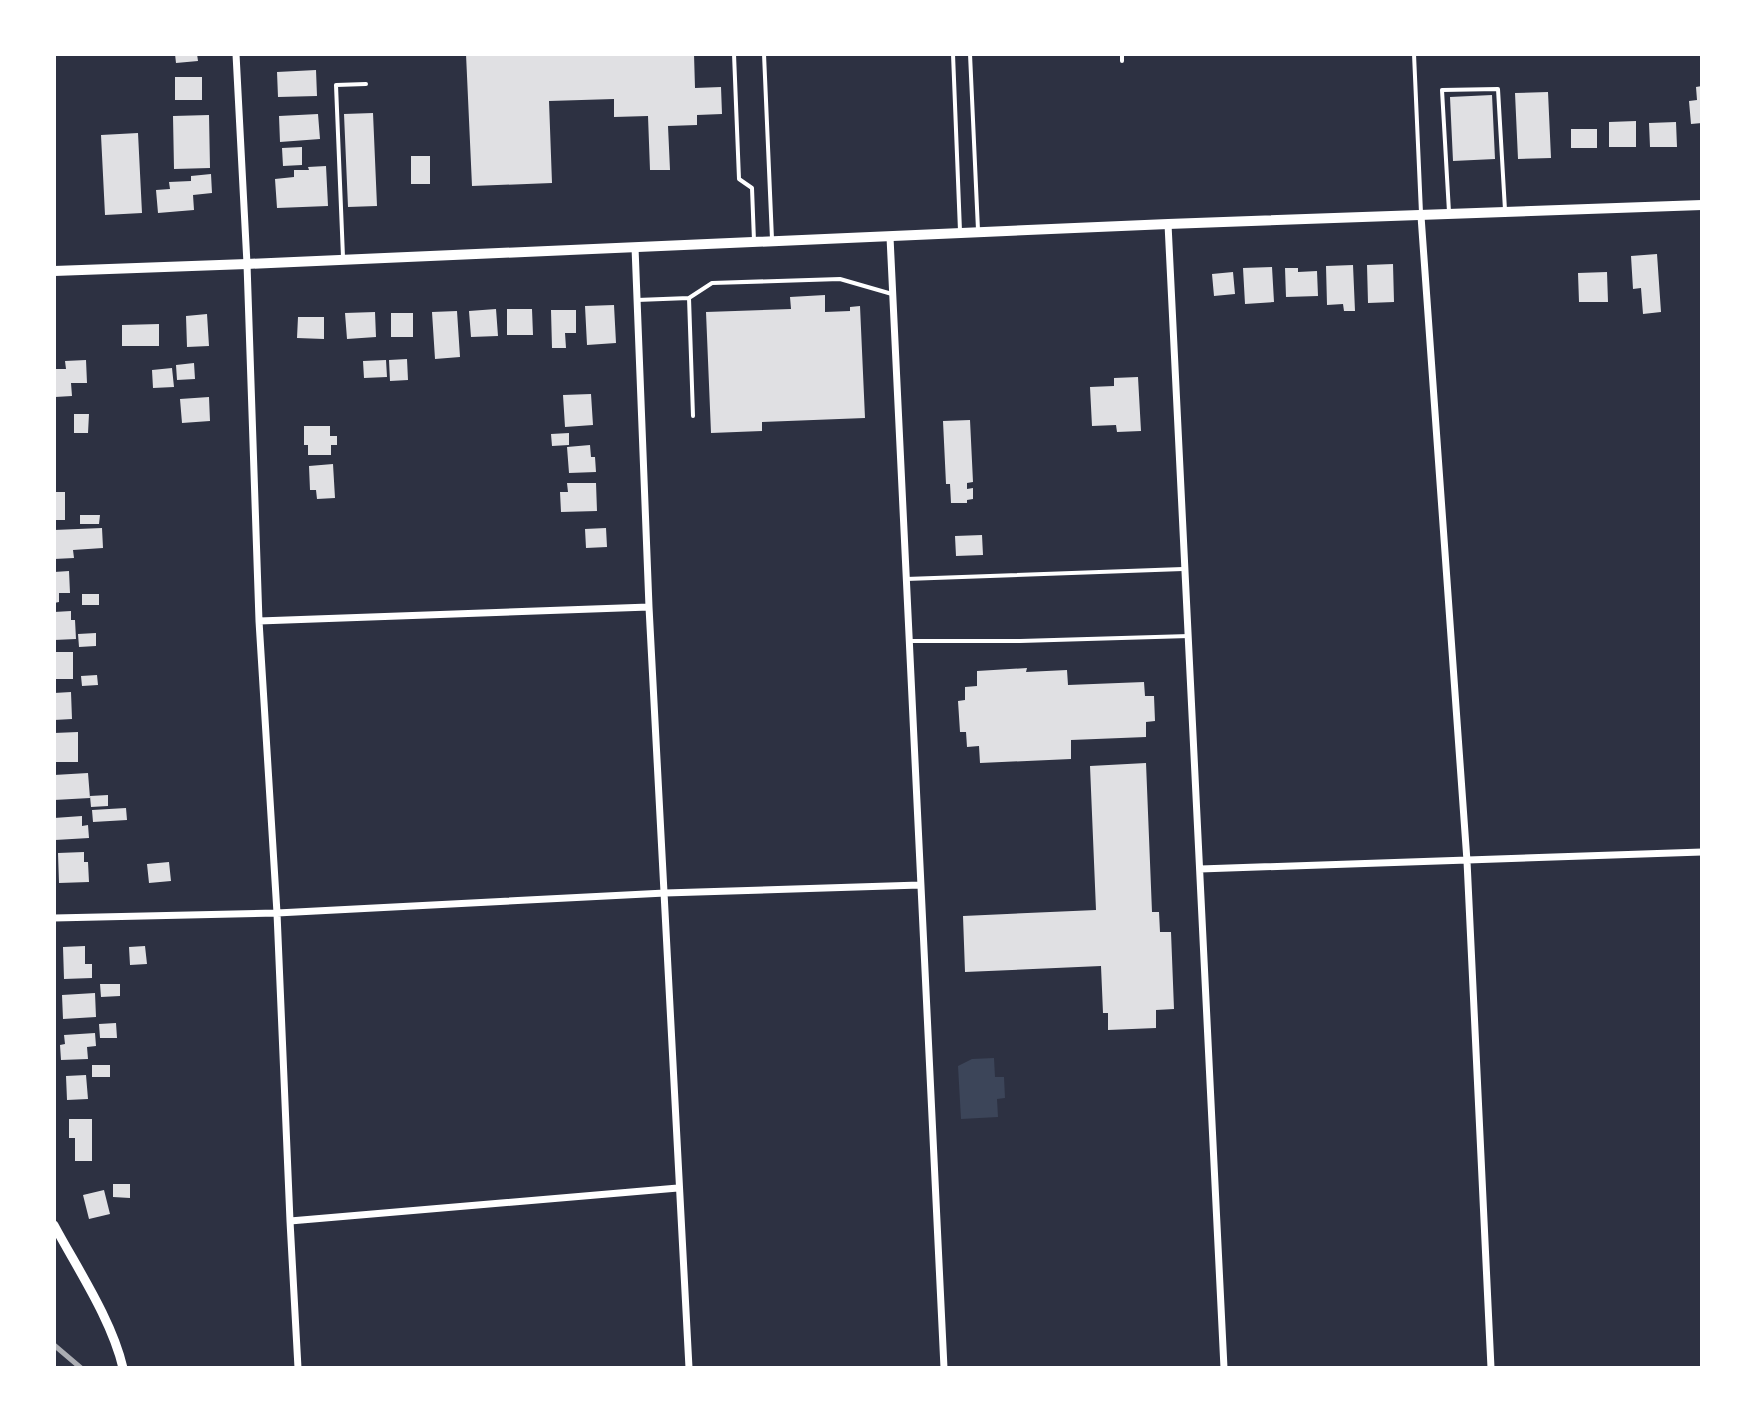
<svg xmlns="http://www.w3.org/2000/svg" width="1756" height="1422" font-family="Karla,sans-serif">
<style>
.green{fill:#3c4559}
.building{fill:#e0e0e3}
.lines{fill:none;stroke-linecap:round;stroke-linejoin:round}
.service{stroke:#fff;stroke-width:4}
.minor{stroke:#fff;stroke-width:7}
.tertiary{stroke:#fff;stroke-width:9}
.secondary{stroke:#fff;stroke-width:10}
.rail{stroke:#abadb3;stroke-width:5}
</style>
<rect width="100%" height="100%" fill="#2d3142"/>
<path class="green" d="M994 1058 995 1077H1004L1005 1098 997 1099 998 1117 961 1119 958 1066 972 1059Z"/>
<path class="building" d="M175 54H197L198 61 176 63Z
M466 54H694L695 88 721 87 722 114 697 115V125L668 126 670 170H650L648 116 614 117V99L549 101 552 183 472 186Z
M316 70 317 96 278 97 277 72Z
M175 77H202V100H175Z
M1702 86V123L1691 124 1689 101 1697 100 1696 87Z
M1548 92 1551 158 1518 159 1515 93Z
M1492 95 1495 159 1453 161 1450 97Z
M373 113 377 206 348 207 344 114Z
M318 114 320 139 280 142 279 116Z
M209 115 210 168 174 169 173 116Z
M1636 121V147H1609V122Z
M1676 122 1677 147H1650L1649 123Z
M1571 129H1597V148H1571Z
M138 133 142 213 105 215 101 135Z
M302 147V165L283 166 282 148Z
M411 156H430V184H411Z
M326 166 328 206 277 208 275 179 294 177V170H309L308 167Z
M211 174 212 193 193 195 194 210 158 213 156 190 170 189 169 182 191 181V176Z
M1657 254 1661 312 1643 314 1641 288 1633 289 1631 256Z
M1393 264 1394 302 1368 303 1367 265Z
M1353 265 1355 311H1344L1343 304 1327 305 1326 266Z
M1272 267 1274 302 1245 304 1243 268Z
M1285 268H1298V272L1317 271 1318 296 1286 297Z
M1233 272 1235 294 1214 296 1212 274Z
M1607 272 1608 302H1579L1578 273Z
M825 295V312L850 311V307L860 306 865 418 762 422V431L711 433 706 312 791 309 790 297Z
M614 305 616 343 587 345 585 306Z
M496 309 498 336 471 337 469 311Z
M507 309H532L533 335H507Z
M551 310H576V333H565L566 348H552Z
M457 311 460 357 435 359 432 312Z
M375 312 376 337 347 339 345 313Z
M391 313H413V337H391Z
M207 314 209 346 187 347 186 316Z
M298 317H324V339L297 338Z
M159 324V346H122V325Z
M407 359 408 380 390 381 389 360Z
M86 360 87 383H71L72 396 55 397 54 369H66L65 361Z
M386 360 387 377 364 378 363 361Z
M194 363 195 379 177 380 176 365Z
M172 368 174 387 153 388 152 370Z
M1138 377 1141 431 1117 432 1116 425 1092 426 1090 387 1114 386V378Z
M591 394 593 425 565 427 563 395Z
M209 397 210 421 182 423 180 399Z
M74 414H89L88 433H74Z
M970 420 973 482 967 483V489L973 488V499L967 500V503H951L950 484H946L943 421Z
M304 426H330V436H337V445H331V455H308V445H304Z
M569 433V445L552 446 551 434Z
M590 445 591 457H595L596 472 569 473 567 447Z
M333 464 335 498 317 499 316 490H310L309 466Z
M567 483H596L597 511 561 512 560 492H568Z
M54 492H65V520H54Z
M80 515H100L99 524H80Z
M102 528 103 548 73 550 74 558 54 559V530Z
M606 528 607 547 586 548 585 529Z
M982 535 983 555 956 556 955 536Z
M69 571 70 593H59V602L54 603V572Z
M82 594H99V605H82Z
M71 611V620H75L76 639 54 640V612Z
M96 633V646L79 647 78 634Z
M54 652H73V679H54Z
M1027 668 1026 672 1067 670 1068 685 1144 682 1145 696H1154L1155 721 1146 722V737L1071 740V759L980 763 979 746 967 747 966 732H960L958 701 965 700V687L977 686V671Z
M97 675 98 685 82 686 81 676Z
M71 692 72 719 54 720V693Z
M78 732V762H55L54 733Z
M1146 763 1152 912H1159L1160 932H1171L1174 1009 1156 1010V1028L1108 1030V1013H1103L1101 966 965 972 963 916 1096 910 1090 766Z
M88 773 90 798 54 800V775Z
M108 795V806L91 807 90 796Z
M126 808 127 820 93 822 92 810Z
M82 816V826L88 825 89 838 55 840 54 818Z
M84 852V862H88L89 882 59 883 58 853Z
M169 862 171 881 149 883 147 864Z
M85 946V964H92V978L64 979 63 947Z
M145 946 147 964 130 965 129 947Z
M100 984H120V996L101 997Z
M95 993 96 1017 63 1019 62 995Z
M116 1023 117 1038H100L99 1024Z
M95 1033 96 1046 87 1047 88 1059 61 1060 60 1045 65 1044 64 1035Z
M92 1065H110V1077H92Z
M86 1075 88 1099 67 1100 66 1076Z
M69 1119H92V1161H75V1138H69Z
M113 1184H130V1198L113 1197Z
M104 1190 110 1214 89 1219 83 1195Z"/>
<g class="lines">
<path class="service" d="M734 54 739 179 752 188 754 241
M764 54 772 239
M953 54 960 231
M970 54 978 230
M1122 54V61
M1414 54 1421 213
M1449 212 1442 90 1498 89 1505 210
M343 257 336 85 366 84
M689 298 693 416
M637 300 689 298 712 283 840 279 892 294
M906 579 1183 569
M911 641H1020L1189 636"/>
<path class="minor" d="M236 54 247 264 259 621 277 913 290 1221 298 1368
M1421 216 1467 861 1491 1368
M1168 224 1224 1368
M890 237 944 1368
M635 247 649 607 689 1368
M259 621 649 607
M1200 869 1702 852
M54 918 277 913 665 893 920 885
M290 1221 678 1188"/>
<path class="tertiary" d="M54 1225C77 1268 112 1320 123 1368"/>
<path class="secondary" d="M54 271 247 264 1168 224 1702 205"/>
<path class="rail" d="M54 1345 81 1368"/>
</g>
<rect width="1756" height="1422" fill="none" stroke="#ffffff" stroke-width="112"/>
</svg>
